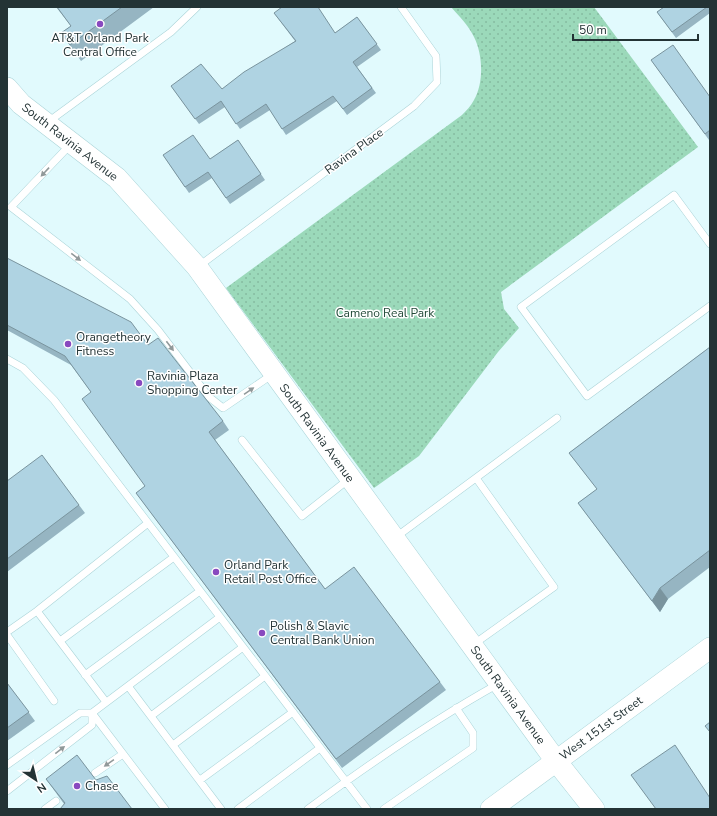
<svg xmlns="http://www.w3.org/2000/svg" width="717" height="816" font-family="'Nunito Sans',sans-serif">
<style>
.park{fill:url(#park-dots)}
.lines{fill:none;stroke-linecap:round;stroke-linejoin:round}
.lane-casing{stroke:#abd4d8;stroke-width:8}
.secondary-casing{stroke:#abd4d8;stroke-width:22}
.lane{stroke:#fff;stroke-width:7}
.secondary{stroke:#fff;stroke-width:21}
.wall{fill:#96b5c2}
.shaded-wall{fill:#7a949e}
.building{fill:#afd3e2;stroke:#7a949e}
.oneway{fill:#91999a}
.poi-dot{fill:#8949bf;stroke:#fff;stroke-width:1.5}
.labels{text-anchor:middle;stroke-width:3;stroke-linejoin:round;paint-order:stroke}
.poi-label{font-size:12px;fill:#233335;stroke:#fff;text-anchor:start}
.street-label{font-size:12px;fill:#233335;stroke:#fff}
.park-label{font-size:12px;fill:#204937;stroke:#fff}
</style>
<defs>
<pattern id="park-dots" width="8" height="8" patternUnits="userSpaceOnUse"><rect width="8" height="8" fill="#9bd9ba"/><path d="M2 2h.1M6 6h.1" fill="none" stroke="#85bba0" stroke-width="1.8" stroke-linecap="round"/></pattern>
</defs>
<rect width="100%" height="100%" fill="#e1fafd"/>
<path class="park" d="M451 7H594L698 147 501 292 504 309 519 328 498 352 419 456 374 488 226 288 462 115C466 111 471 106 474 100 484 82 483 55 474 37 469 26 459 16 451 7Z"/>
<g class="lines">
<g class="lane-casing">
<path id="lane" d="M48 122 171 32 197 7
M70 145 11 207 130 299 158 330 209 397 223 408 273 374
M710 244 674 195 521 307 587 396 710 306
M199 266 414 106 437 82 436 56 401 7
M7 359 23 368 54 400 367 809
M242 440 302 516 349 479
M396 537 557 418
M37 611 106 702
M7 632 37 611 148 523
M7 635 54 701
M60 641 174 557
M474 644 554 587 476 478
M85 675 200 591
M128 686 221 809
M92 713 165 809
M151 716 243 647
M173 745 265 676
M7 765 80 713H92L220 617
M95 773 123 754
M200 780 293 712
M7 791 92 725V713
M45 809 56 801
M238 809 320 748
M308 809C369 764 432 721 498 684
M384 809 473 748V733L456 708"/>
</g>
<g class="secondary-casing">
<path id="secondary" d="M7 88 21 104 117 178 197 267 556 761 594 809
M491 809 710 648"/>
</g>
<use href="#lane" class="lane"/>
<use href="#secondary" class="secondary"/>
</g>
<path class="wall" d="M56 7H154L81 61 61 33 71 26Z
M664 7H708L710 9V13L676 38 657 12Z
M274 13 335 33 357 17 381 50 357 67 376 93 347 115 337 101 286 135 270 110 240 129 225 107 199 124 171 86 222 89 295 41Z
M651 60 710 97V139L709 140Z
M238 140 265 180 230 204 212 178 189 193 163 155 210 159Z
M7 258 148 345 223 421 229 430 215 440 325 589 440 682 446 690 342 768 136 493 145 486 91 392 71 365 7 330Z
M710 347V567L668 599 660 612 578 503 597 489 569 453Z
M7 481 79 505 85 513 7 572Z
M7 683 35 721 7 741Z
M46 779 96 780 64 804Z"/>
<path class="shaded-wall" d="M660 588 668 599 660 612 652 601Z"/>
<path class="building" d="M57 7H122L70 45 61 33 71 26Z
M282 7H318L335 33 357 17 377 44 353 62 372 88 343 109 333 96 282 129 266 104 236 124 221 101 195 119 171 86 201 64 222 89 244 72 296 41 274 13Z
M664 7H707L672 32 657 12Z
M673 45 710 97V130L705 134 651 60Z
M193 135 210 159 238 140 261 174 226 198 208 172 185 187 163 155Z
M7 258 131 322 148 345 158 338 223 421 209 432 325 589 354 567 440 682 336 759 136 493 145 486 82 399 91 392 65 356 7 325Z
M710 347V550L660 588 652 601 578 503 597 489 569 453Z
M42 455 79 505 7 559V481Z
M7 683 29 712 7 728Z
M710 722V732L705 726Z
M675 745 710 798V809H656L631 775Z
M77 755 96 780 107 776 132 809H60L65 803 46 779Z"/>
<defs><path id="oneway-solid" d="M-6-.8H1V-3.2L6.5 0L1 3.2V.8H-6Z"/></defs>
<g class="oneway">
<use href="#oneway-solid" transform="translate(45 172) rotate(133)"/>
<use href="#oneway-solid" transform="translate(76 257) rotate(38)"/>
<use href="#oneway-solid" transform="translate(170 346) rotate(53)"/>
<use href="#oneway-solid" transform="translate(249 391) rotate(-34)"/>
<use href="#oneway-solid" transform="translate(60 750) rotate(-38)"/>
<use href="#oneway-solid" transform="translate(109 763) rotate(145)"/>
</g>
<g class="poi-dot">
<circle cx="100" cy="24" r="4"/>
<circle cx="68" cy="344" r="4"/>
<circle cx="139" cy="383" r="4"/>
<circle cx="216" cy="572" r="4"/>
<circle cx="262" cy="633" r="4"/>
<circle cx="77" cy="786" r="4"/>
</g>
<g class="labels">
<g class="poi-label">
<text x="100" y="42" text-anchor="middle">AT&amp;T Orland Park<tspan x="100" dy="14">Central Office</tspan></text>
<text x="76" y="341">Orangetheory<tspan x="76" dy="14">Fitness</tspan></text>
<text x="147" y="380">Ravinia Plaza<tspan x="147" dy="14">Shopping Center</tspan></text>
<text x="224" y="569">Orland Park<tspan x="224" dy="14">Retail Post Office</tspan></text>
<text x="270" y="630">Polish &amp; Slavic<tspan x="270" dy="14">Central Bank Union</tspan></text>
<text x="85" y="790">Chase</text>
</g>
<g class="street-label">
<text transform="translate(70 142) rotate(38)" y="4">South Ravinia Avenue</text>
<text transform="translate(354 151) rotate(-36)" y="4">Ravina Place</text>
<text transform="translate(317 433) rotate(54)" y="4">South Ravinia Avenue</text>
<text transform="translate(508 695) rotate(54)" y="4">South Ravinia Avenue</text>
<text transform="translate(601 728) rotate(-36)" y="4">West 151st Street</text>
</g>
<g class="park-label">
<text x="385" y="317">Cameno Real Park</text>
</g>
</g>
<rect width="717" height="816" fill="none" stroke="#233335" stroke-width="16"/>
<g transform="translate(36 780) rotate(145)" stroke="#ffffff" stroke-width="3" paint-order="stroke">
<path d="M0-3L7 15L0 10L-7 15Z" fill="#233335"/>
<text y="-6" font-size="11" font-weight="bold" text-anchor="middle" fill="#233335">N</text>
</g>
<path d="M573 34v6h125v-6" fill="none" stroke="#233335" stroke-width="2"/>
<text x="579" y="34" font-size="12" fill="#233335" stroke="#ffffff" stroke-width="3" paint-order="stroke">50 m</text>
</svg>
